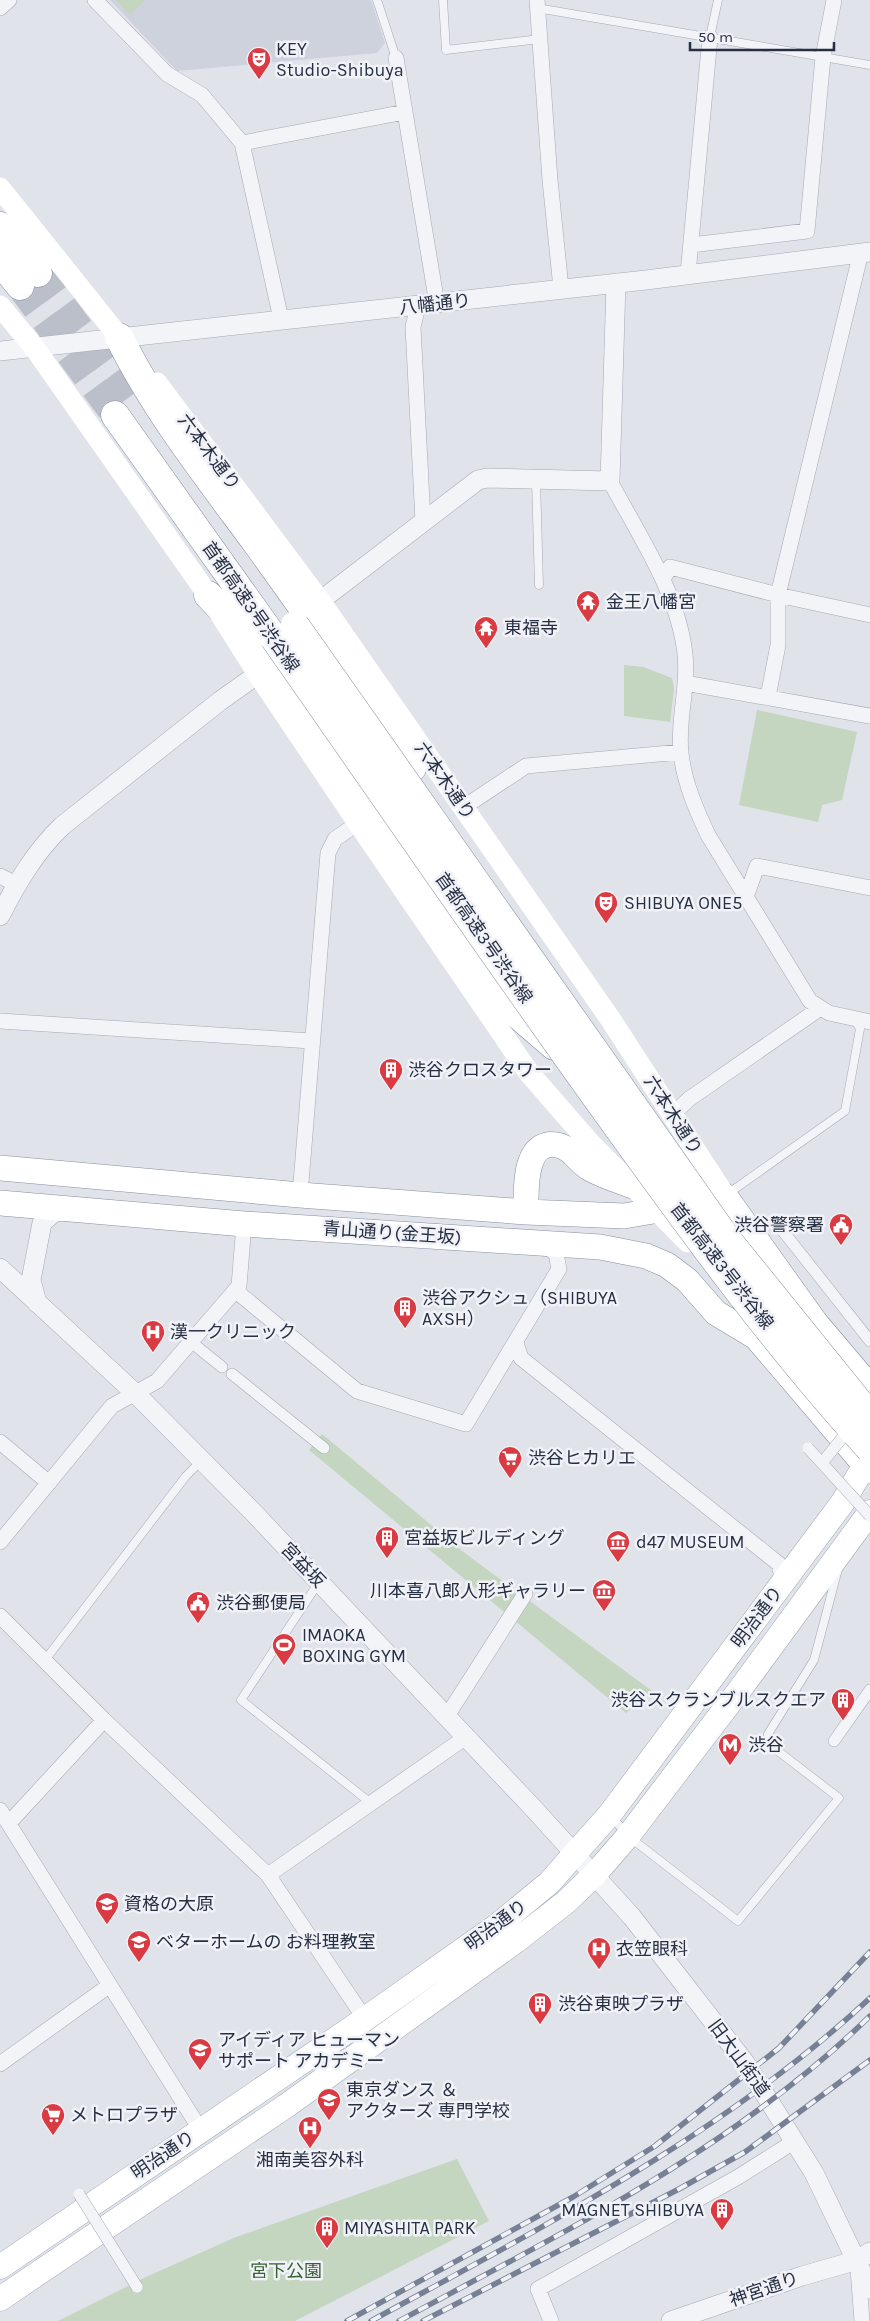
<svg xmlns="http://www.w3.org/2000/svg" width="870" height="2321" font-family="Karla,'Noto Sans JP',sans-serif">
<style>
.built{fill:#ced2dd}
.green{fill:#c4d5c0}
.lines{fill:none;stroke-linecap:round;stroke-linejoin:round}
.motorway-tunnel{stroke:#bbbfc9;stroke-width:28;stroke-dasharray:28 14;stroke-linecap:butt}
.service-casing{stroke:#a5a9b5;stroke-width:9}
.pedestrian-casing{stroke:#a5a9b5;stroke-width:12}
.minor-casing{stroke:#a5a9b5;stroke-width:16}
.tertiary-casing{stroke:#a5a9b5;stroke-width:20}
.primary-casing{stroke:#9ea6b7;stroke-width:25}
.trunk-casing{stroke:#868ea2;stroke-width:26}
.motorway-casing{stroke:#868ea2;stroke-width:29}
.service{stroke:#f3f4f8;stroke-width:8}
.pedestrian{stroke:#f3f4f8;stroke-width:11}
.minor{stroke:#f3f4f8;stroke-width:15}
.tertiary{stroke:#f3f4f8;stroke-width:19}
.secondary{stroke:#fff;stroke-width:21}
.primary{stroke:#fff;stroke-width:24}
.trunk{stroke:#fff;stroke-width:25}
.motorway{stroke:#fff;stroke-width:28}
.rail-casing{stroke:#788095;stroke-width:5.5}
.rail{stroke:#f0f2f7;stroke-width:4;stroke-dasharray:11;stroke-linecap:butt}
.pedestrian-bridge-casing{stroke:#a5a9b5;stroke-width:12;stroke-linecap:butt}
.motorway-bridge-casing{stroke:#868ea2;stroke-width:29;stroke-linecap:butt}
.pedestrian-bridge{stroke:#f3f4f8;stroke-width:11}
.motorway-bridge{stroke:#fff;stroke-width:28}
.labels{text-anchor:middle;stroke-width:5;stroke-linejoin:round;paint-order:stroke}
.poi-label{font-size:18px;fill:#272f43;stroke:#f0f2f7;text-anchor:start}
.street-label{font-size:18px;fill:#272f43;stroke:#f0f2f7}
.park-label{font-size:18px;fill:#376033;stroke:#f0f2f7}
</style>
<rect width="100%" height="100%" fill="#e0e3ea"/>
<path class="built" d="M110 0H371L385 43 377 53 177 71Z"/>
<path class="green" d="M116 0H145L130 15Z
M624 665 643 667 672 678 674 689 670 722 624 716Z
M757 710 857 732 842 800 822 805 818 822 739 805Z
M322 1434 466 1554 652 1691 626 1713 309 1450Z
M457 2159 489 2221 295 2321H58L146 2277 236 2237Z"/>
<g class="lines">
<path class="motorway-tunnel" d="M38 273 134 402
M20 286 115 415"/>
<g class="service-casing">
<path id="service" d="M377 0 396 58
M443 0 446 50 540 39
M537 8 870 65
M710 37 718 0
M536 480 539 585
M729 1193 845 1111 860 1029 855 1020
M319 1582 241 1700 372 1804
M45 1660 186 1476 201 1461
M611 1816 628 1836 738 1921 839 1798 774 1748 769 1742 768 1734 814 1660 838 1569"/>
</g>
<g class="pedestrian-casing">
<path id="pedestrian" d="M780 1220 778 1225 870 1341
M191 1342 222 1367
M232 1374 324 1448
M834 1741 870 1690"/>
</g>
<g class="minor-casing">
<path id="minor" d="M95 0 167 74 202 95 242 143 281 319
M537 0 550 180 561 288
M0 8 9 0
M396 58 437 304
M242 143 405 112
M691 245 807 231 823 57 834 0
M688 274 710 37
M418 306 413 327 423 521
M610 481C639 536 678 592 685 654 689 687 677 721 681 753 684 782 696 809 708 835L810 1001 829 1013 870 1022
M663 579 670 567 778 595 870 615
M685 683 870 716
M768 697 778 645V595L861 252
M464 807 526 766 681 752
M0 876 16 884
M746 897 757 866 870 888
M0 1021 311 1041
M672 1115 689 1099 819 1009
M300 1195 328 853 335 839 358 823
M236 1291 357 1391 466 1424 559 1269 556 1254 544 1244
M516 1343 521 1358 779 1564 783 1582
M0 1442 49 1483
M0 1542 112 1406 157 1381 239 1286 244 1224
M0 1616 104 1720 268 1875 365 2019
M447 1716 525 1594
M0 1810 200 2129
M9 1823 104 1720
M268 1875 466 1737
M0 2064 110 1985
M858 2269 862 2321
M551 2321 538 2289 738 2177 795 2141"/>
</g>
<g class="tertiary-casing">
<path id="tertiary" d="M0 351 646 280 870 252
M320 601 478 480 487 478 610 481 616 283
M0 916C17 883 34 853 62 826L220 701 258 674
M0 1268 136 1394 252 1511 534 1809 632 1917 746 2064 814 2173 870 2289
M37 1303 31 1280 42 1223 53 1213 68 1209
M671 2321 802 2276 858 2260 870 2252"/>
</g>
<g class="primary-casing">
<path id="primary" d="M0 2267 365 2019 498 1925 549 1883 610 1814 843 1502 870 1456
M0 2299 286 2106 516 1941 566 1902 595 1874 628 1836 738 1692 870 1512"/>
</g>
<g class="trunk-casing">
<path id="trunk" d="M0 1168 300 1195 526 1212 624 1216 659 1210 711 1189 725 1196 815 1322 870 1387
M0 1203 244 1224 600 1247 646 1256 667 1265 687 1280 716 1313 756 1337 870 1471
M526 1212C526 1190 523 1135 561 1146 573 1150 579 1162 589 1168 603 1176 620 1181 635 1187"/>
</g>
<g class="motorway-casing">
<path id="motorway" d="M0 226 38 273
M0 261 20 286
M119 337C155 410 207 476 255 541 309 616 362 690 412 768
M115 415 274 638
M208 595 254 643 518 1015 554 1046"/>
</g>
<use href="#service" class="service"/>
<use href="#pedestrian" class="pedestrian"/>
<use href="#minor" class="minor"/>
<use href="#tertiary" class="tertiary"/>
<path class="secondary" d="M0 188 128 348
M0 306 34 347 208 595 258 674 358 823 529 1073 590 1143 688 1242
M157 383 320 601 611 1020 725 1196"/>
<use href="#primary" class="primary"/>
<use href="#trunk" class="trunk"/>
<use href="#motorway" class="motorway"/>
<g class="rail-casing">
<path id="rail" d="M347 2321 573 2197 655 2146 779 2048 870 1952
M371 2321C544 2226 724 2134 870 1998
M399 2321C564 2232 735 2148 870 2016
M423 2321 679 2189 745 2152 870 2060"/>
</g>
<use href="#rail" class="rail"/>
<g class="pedestrian-bridge-casing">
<path id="pedestrian-bridge" d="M808 1448 870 1516
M822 1463 851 1427
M79 2194 137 2287"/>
</g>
<g class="motorway-bridge-casing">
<path id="motorway-bridge" d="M295 625 727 1239 870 1416
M274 638C386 798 497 960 611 1118 693 1232 776 1346 870 1449"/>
</g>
<use href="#pedestrian-bridge" class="pedestrian-bridge"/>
<use href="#motorway-bridge" class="motorway-bridge"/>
</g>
<defs>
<g id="theatre-pin" transform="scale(1.25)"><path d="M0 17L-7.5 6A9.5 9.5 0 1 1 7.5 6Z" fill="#da3b43" stroke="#f0f2f7"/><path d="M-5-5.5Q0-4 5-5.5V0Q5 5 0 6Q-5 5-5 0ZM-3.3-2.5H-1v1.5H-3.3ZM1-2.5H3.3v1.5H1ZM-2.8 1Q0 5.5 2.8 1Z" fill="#fff"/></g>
<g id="temple-pin" transform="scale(1.25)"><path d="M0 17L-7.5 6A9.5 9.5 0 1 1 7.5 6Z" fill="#da3b43" stroke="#f0f2f7"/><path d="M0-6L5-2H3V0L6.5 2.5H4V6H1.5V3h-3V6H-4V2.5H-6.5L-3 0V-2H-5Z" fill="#fff"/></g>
<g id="building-pin" transform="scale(1.25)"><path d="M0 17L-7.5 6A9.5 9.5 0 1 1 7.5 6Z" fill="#da3b43" stroke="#f0f2f7"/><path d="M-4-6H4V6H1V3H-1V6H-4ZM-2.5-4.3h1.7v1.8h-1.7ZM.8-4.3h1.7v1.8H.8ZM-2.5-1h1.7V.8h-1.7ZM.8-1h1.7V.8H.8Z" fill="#fff"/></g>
<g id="civic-pin" transform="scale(1.25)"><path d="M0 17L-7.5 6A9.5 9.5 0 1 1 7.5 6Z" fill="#da3b43" stroke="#f0f2f7"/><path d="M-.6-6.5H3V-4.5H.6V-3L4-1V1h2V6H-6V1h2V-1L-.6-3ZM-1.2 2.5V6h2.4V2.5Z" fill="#fff"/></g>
<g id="hospital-pin" transform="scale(1.25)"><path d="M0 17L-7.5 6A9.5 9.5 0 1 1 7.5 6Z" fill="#da3b43" stroke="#f0f2f7"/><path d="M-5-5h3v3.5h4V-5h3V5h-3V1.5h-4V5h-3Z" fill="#fff"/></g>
<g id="supermarket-pin" transform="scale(1.25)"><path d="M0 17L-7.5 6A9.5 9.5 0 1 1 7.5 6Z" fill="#da3b43" stroke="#f0f2f7"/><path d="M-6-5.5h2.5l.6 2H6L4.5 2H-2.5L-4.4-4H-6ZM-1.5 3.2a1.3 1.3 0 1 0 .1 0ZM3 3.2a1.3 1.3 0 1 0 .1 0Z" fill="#fff"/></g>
<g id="museum-pin" transform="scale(1.25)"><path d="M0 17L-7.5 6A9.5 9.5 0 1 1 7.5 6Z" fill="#da3b43" stroke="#f0f2f7"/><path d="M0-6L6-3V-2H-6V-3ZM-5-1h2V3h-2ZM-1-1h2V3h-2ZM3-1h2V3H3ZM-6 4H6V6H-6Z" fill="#fff"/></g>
<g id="stadium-pin" transform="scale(1.25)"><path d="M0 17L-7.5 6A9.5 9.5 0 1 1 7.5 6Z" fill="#da3b43" stroke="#f0f2f7"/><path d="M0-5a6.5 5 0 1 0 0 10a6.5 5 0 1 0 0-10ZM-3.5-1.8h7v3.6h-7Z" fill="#fff"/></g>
<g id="metro-pin" transform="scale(1.25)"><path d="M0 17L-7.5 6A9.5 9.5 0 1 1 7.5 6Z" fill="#da3b43" stroke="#f0f2f7"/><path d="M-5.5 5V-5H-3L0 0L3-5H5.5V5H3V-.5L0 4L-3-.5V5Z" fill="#fff"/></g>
<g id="university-pin" transform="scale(1.25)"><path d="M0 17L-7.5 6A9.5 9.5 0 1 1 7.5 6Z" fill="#da3b43" stroke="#f0f2f7"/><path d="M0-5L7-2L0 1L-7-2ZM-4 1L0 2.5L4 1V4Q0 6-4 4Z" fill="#fff"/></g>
</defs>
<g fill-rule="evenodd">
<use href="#theatre-pin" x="259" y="59"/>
<use href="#temple-pin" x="588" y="602"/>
<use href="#temple-pin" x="486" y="628"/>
<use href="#theatre-pin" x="606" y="903"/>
<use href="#building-pin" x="391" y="1070"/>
<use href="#civic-pin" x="841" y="1225"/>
<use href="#building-pin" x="405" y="1308"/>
<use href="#hospital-pin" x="153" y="1332"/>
<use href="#supermarket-pin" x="510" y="1458"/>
<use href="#building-pin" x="387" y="1538"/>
<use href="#museum-pin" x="618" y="1542"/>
<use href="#museum-pin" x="604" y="1591"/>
<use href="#civic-pin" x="198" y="1603"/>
<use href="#stadium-pin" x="284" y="1645"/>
<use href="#building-pin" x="843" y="1700"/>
<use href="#metro-pin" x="730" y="1745"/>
<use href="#university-pin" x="107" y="1904"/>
<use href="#university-pin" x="139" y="1942"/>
<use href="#hospital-pin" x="599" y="1949"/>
<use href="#building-pin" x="540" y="2004"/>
<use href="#university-pin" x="200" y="2050"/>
<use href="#university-pin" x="329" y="2100"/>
<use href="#supermarket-pin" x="53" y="2115"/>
<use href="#hospital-pin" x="310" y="2128"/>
<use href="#building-pin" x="722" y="2210"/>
<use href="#building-pin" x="327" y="2228"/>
</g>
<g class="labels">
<g class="poi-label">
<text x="276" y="55">KEY<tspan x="276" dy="21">Studio-Shibuya</tspan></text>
<text x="606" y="608">金王八幡宮</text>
<text x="504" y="634">東福寺</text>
<text x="624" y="909">SHIBUYA ONE5</text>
<text x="408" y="1076">渋谷クロスタワー</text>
<text x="824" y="1231" text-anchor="end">渋谷警察署</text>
<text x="422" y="1304">渋谷アクシュ（SHIBUYA<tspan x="422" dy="21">AXSH）</tspan></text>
<text x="170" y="1338">漢一クリニック</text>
<text x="528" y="1464">渋谷ヒカリエ</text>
<text x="404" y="1544">宮益坂ビルディング</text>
<text x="636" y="1548">d47 MUSEUM</text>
<text x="586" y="1597" text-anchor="end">川本喜八郎人形ギャラリー</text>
<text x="216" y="1609">渋谷郵便局</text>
<text x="302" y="1641">IMAOKA<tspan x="302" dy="21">BOXING GYM</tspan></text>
<text x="826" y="1706" text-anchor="end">渋谷スクランブルスクエア</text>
<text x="748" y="1751">渋谷</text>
<text x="124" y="1910">資格の大原</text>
<text x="156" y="1948">ベターホームの お料理教室</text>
<text x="616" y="1955">衣笠眼科</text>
<text x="558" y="2010">渋谷東映プラザ</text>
<text x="218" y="2046">アイディア ヒューマン<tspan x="218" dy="21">サポート アカデミー</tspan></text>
<text x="346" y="2096">東京ダンス ＆<tspan x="346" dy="21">アクターズ 専門学校</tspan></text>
<text x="70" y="2121">メトロプラザ</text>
<text x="310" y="2166" text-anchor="middle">湘南美容外科</text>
<text x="704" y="2216" text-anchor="end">MAGNET SHIBUYA</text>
<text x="344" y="2234">MIYASHITA PARK</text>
</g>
<g class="street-label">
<text transform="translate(435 304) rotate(-6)" y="6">八幡通り</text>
<text transform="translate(209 452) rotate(53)" y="6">六本木通り</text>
<text transform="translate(251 607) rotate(55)" y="6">首都高速3号渋谷線</text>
<text transform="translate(445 781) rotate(55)" y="6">六本木通り</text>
<text transform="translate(484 938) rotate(55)" y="6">首都高速3号渋谷線</text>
<text transform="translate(673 1115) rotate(57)" y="6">六本木通り</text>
<text transform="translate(392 1233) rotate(4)" y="6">青山通り(金王坂)</text>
<text transform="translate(722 1266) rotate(52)" y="6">首都高速3号渋谷線</text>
<text transform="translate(303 1565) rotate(46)" y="6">宮益坂</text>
<text transform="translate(757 1617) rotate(-53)" y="6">明治通り</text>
<text transform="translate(496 1925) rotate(-37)" y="6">明治通り</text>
<text transform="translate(739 2058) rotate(54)" y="6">旧大山街道</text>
<text transform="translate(163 2155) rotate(-34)" y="6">明治通り</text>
<text transform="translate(764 2289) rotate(-19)" y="6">神宮通り</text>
</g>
<g class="park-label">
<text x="286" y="2277">宮下公園</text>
</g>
</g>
<path d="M690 42v8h144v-8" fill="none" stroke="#272f43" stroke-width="2.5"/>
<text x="698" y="42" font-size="15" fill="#272f43" stroke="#f0f2f7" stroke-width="4" paint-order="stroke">50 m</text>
</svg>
